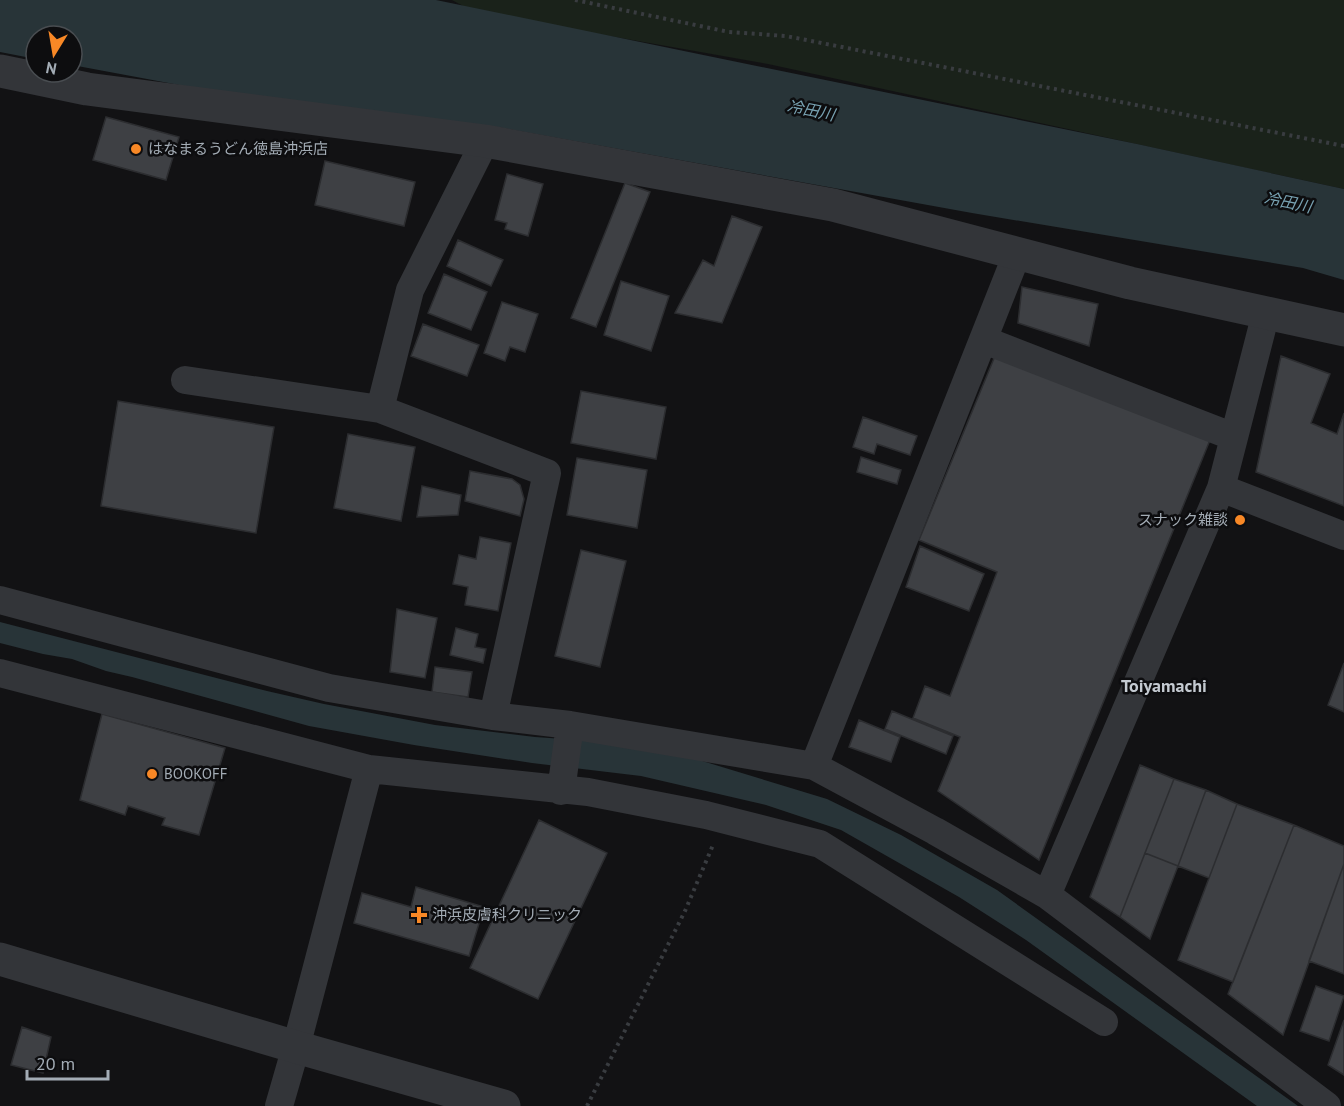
<svg xmlns="http://www.w3.org/2000/svg" width="1344" height="1106" font-family="'PT Sans','Noto Sans JP',sans-serif">
<style>
.green{fill:#1a221a}
.water{fill:#283438}
.building{fill:#3e4044;stroke:#2c2d30;stroke-width:1.5}
.lines{fill:none;stroke-linecap:round;stroke-linejoin:round}
.path{stroke:#393c40;stroke-width:4;stroke-dasharray:3 4.5;stroke-linecap:butt}
.minor{stroke:#333539;stroke-width:28}
.tertiary{stroke:#333539;stroke-width:33}
.poi-dot{fill:#f88826;stroke:#0d0d0f;stroke-width:2}
.labels{text-anchor:middle;stroke-width:5;stroke-linejoin:round;paint-order:stroke}
.poi-label{font-size:15px;fill:#a3acb5;stroke:#0d0d0f;text-anchor:start}
.water-label{font-size:16px;font-style:italic;fill:#78a2b2;stroke:#0d0d0f}
.quarter-label{font-size:18px;font-weight:bold;fill:#c4cad1;stroke:#0d0d0f}
</style>
<rect width="100%" height="100%" fill="#121214"/>
<path class="green" d="M452 0H1344V189L768 64 542 24 465 7Z"/>
<path class="water" d="M0 0H436L1137 144 1344 189V280L1303 268 972 213 503 128 190 87 72 65V36H36V59L0 52Z
M0 622 267 691 324 704 435 725 535 737 593 741 699 760 827 799 901 835 997 890 1298 1106H1257L1026 940 959 897 841 830 766 805 641 776 532 763 414 745 309 726 132 677 106 671 72 659 43 654 0 643Z"/>
<path class="building" d="M106 117 179 137 166 180 93 160Z
M325 161 415 182 404 226 315 205Z
M507 174 543 184 528 236 505 229 507 223 495 220Z
M625 183 650 192 596 327 571 318Z
M732 216 762 227 722 323 675 313 703 260 714 266Z
M458 240 503 260 491 286 447 266Z
M444 274 487 292 471 330 428 313Z
M621 281 669 296 651 351 604 335Z
M1022 287 1098 304 1089 346 1018 323Z
M502 302 538 314 525 352 510 347 505 361 484 353Z
M423 324 479 345 467 376 411 356Z
M995 356 1210 440 1039 860 938 791 960 737 913 718 925 686 950 696 997 572 919 540Z
M1281 356 1330 374 1311 423 1337 434 1344 413V506L1256 472Z
M581 391 666 407 656 459 571 443Z
M118 401 274 427 256 533 101 506Z
M863 417 917 436 910 455 877 444 874 454 853 447Z
M348 434 415 447 401 521 334 508Z
M861 457 901 470 897 484 857 472Z
M577 458 647 470 637 528 567 515Z
M470 471 512 479 520 485 524 499 520 516 465 501Z
M422 486 461 495 458 515 417 517Z
M480 537 511 543 498 611 465 605 468 587 453 584 459 555 476 559Z
M920 546 984 574 969 611 906 587Z
M581 550 626 561 600 667 555 656Z
M397 609 437 618 425 678 390 672Z
M456 628 478 634 475 647 486 649 483 663 450 655Z
M1344 663V712L1328 705Z
M435 667 472 672 468 697 432 692Z
M892 711 953 736 946 754 885 729Z
M102 714 225 748 199 835 162 825 165 818 128 806 125 815 80 800Z
M859 720 900 737 891 762 849 747Z
M1140 765 1174 779 1120 917 1090 897Z
M1174 779 1206 790 1178 866 1145 853Z
M1206 790 1237 804 1209 878 1178 866Z
M1237 804 1294 825 1233 982 1178 960Z
M539 820 607 853 538 999 470 968Z
M1294 825 1344 846V864L1283 1035 1228 994Z
M1145 853 1178 866 1150 939 1120 917Z
M1344 864V974L1309 961Z
M416 887 484 907 469 956 354 923 362 893 411 907Z
M1316 986 1344 996 1329 1041 1300 1031Z
M1344 1020V1075L1328 1065Z
M22 1027 51 1037 43 1073 11 1065Z"/>
<g class="lines">
<path class="path" d="M575 0 729 32 786 36 1344 146
M587 1106 685 911 713 845"/>
<path class="minor" d="M485 141 410 290 380 409 547 473 493 716
M1017 254 814 766 935 831 1047 895 1327 1106
M984 340 1234 437
M185 380 380 409
M1221 488 1344 536
M0 600 329 688 493 716 570 725 814 766
M0 673 369 769 588 792 706 815 820 844 1104 1022
M561 791 570 725
M1047 895 1221 488 1266 313
M279 1106 296 1047 369 769"/>
<path class="tertiary" d="M0 71 87 89 485 141 833 205 1130 283 1344 330
M0 959 296 1047 504 1106"/>
</g>
<g class="poi-dot">
<circle cx="136" cy="149" r="6"/>
<circle cx="1240" cy="520" r="6"/>
<circle cx="152" cy="774" r="6"/>
<path d="M416 906h6v6h6v6h-6v6h-6v-6h-6v-6h6z"/>
</g>
<g class="labels">
<g class="poi-label">
<text x="148" y="154">はなまるうどん徳島沖浜店</text>
<text x="1228" y="525" text-anchor="end">スナック雑談</text>
<text x="164" y="779">BOOKOFF</text>
<text x="432" y="920">沖浜皮膚科クリニック</text>
</g>
<g class="water-label">
<text transform="translate(811 110) rotate(11)" y="6">冷田川</text>
<text transform="translate(1288 202) rotate(11)" y="6">冷田川</text>
</g>
<g class="quarter-label">
<text x="1164" y="692">Toiyamachi</text>
</g>
</g>
<g transform="translate(54 54) rotate(191)"><circle r="28" fill="#0d0d0f" stroke="#494d51" stroke-width="1.5"/>
<path d="M0-4.5L10 22L0 15L-10 22Z" fill="#f88826"/>
<text y="-9" font-size="16" font-weight="bold" text-anchor="middle" fill="#a3acb5">N</text>
</g>
<path d="M27 1070v9h81v-9" fill="none" stroke="#a3acb5" stroke-width="3"/>
<text x="36" y="1070" font-size="18" fill="#a3acb5" stroke="#0d0d0f" stroke-width="4.5" paint-order="stroke">20 m</text>
</svg>
